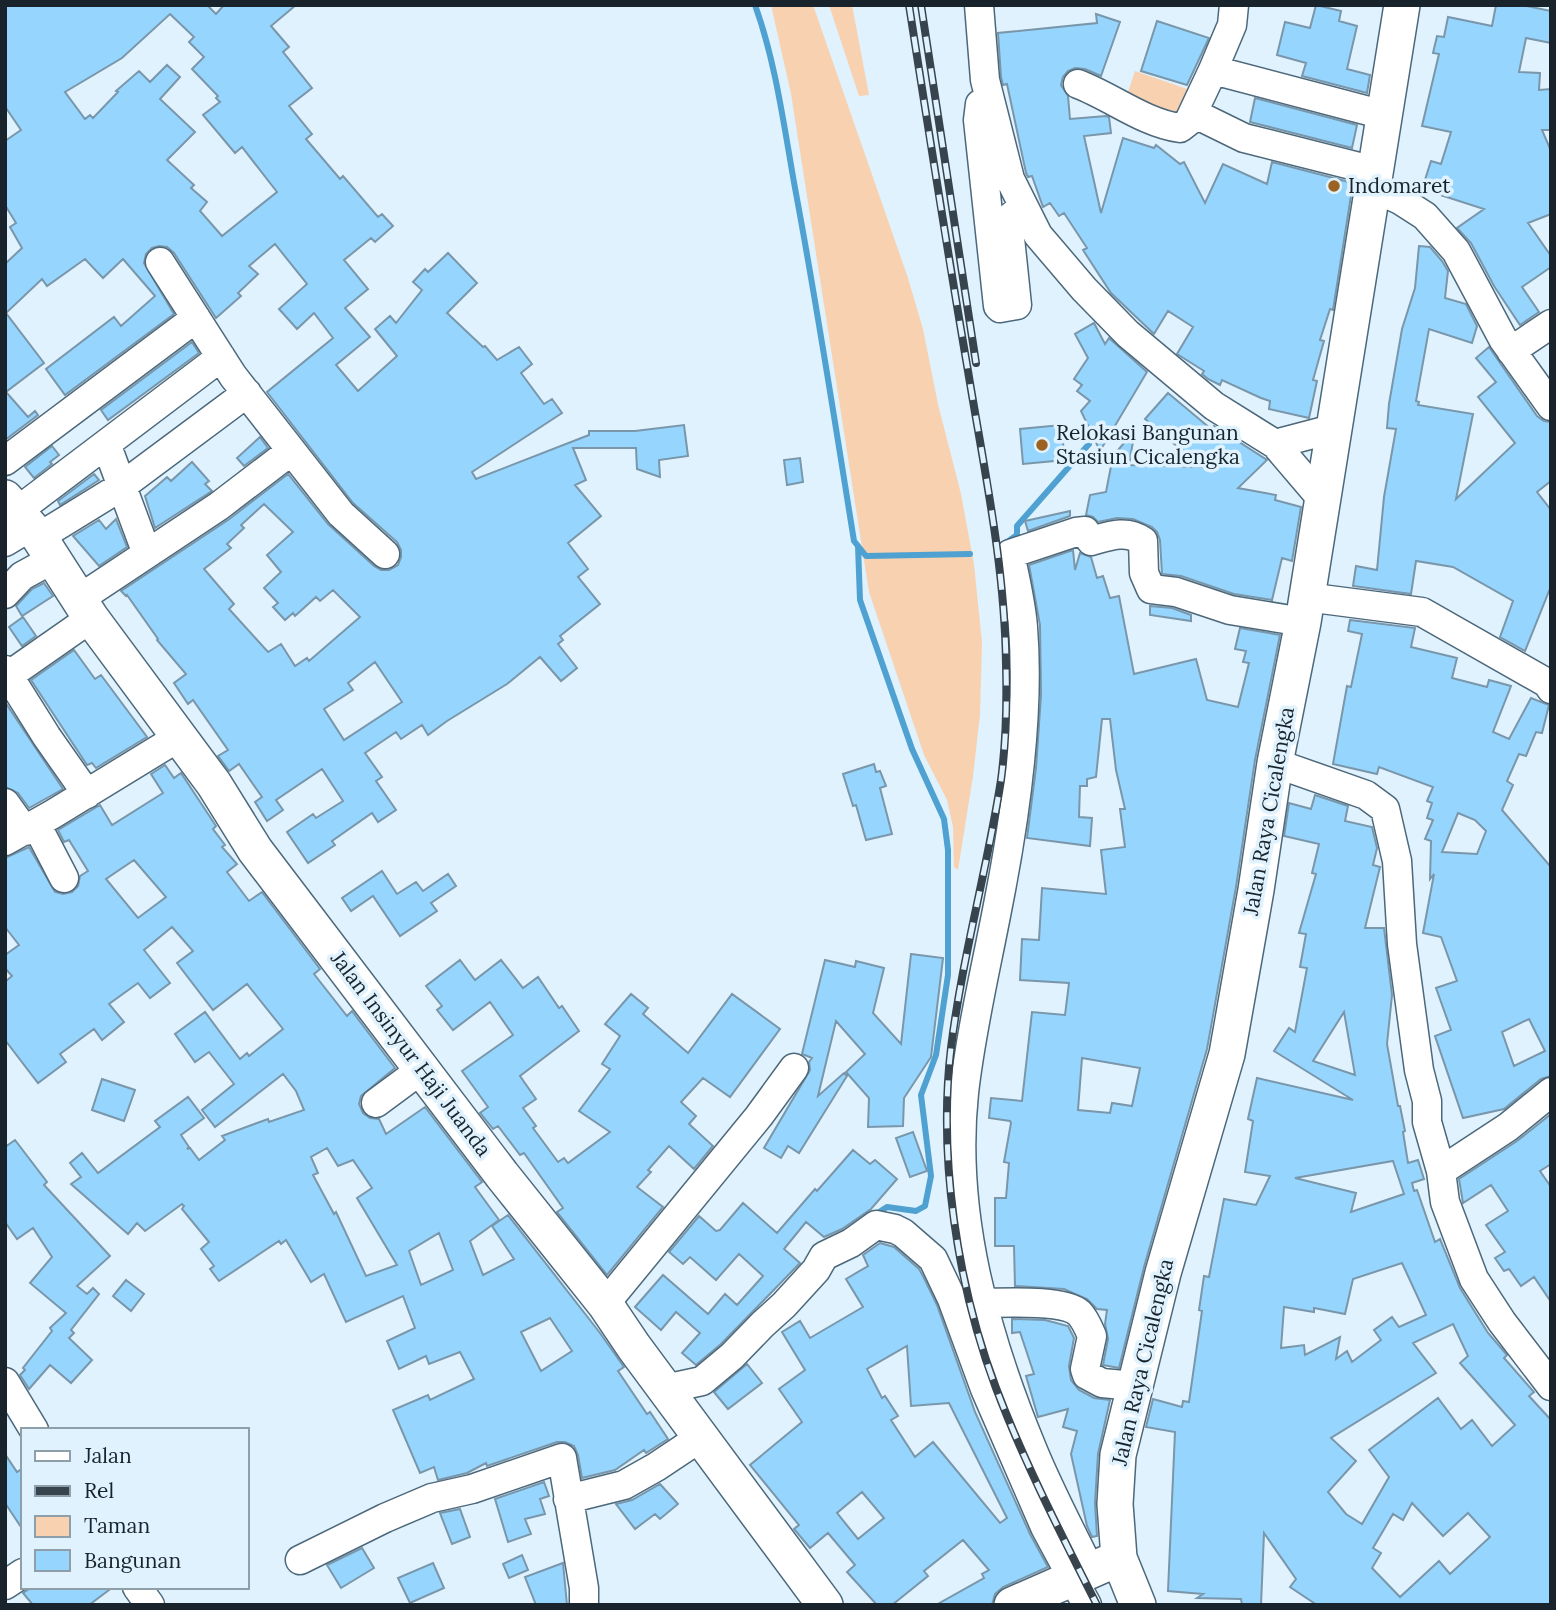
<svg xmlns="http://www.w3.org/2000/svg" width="1556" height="1610" font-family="Lora,serif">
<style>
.green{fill:#f8d2b0}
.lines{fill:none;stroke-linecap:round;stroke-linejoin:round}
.stream{stroke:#4ea1d1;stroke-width:6}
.building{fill:#96d6fe;stroke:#7996aa;stroke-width:2;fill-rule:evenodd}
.minor-casing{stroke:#4c687a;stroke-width:31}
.major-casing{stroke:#4c687a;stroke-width:38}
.minor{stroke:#fff;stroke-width:28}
.major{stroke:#fff;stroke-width:35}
.rail-casing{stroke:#38444d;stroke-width:8}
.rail{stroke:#dff2fe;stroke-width:5;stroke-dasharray:16;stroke-linecap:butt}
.poi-dot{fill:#9c6221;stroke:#dff2fe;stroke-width:2.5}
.labels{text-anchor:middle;stroke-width:7;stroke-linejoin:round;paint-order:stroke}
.poi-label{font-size:21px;fill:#18232b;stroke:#dff2fe;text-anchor:start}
.street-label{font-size:21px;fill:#18232b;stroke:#dff2fe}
</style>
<rect width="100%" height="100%" fill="#dff2fe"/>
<path class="green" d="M771 5H813L908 278 923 329 938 404 961 494 974 564 982 643 980 715 973 776 958 870 954 867 953 827 947 800 924 755 869 592 791 94Z
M829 5H852L869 95 859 96Z
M1135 71 1193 91 1183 121 1125 101Z"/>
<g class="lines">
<path class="stream" d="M755 5C776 63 784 127 795 188 817 305 835 423 854 541L866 556 970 554
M1010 540 1017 535V526L1089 444
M858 546 860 600 912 749 944 819 948 850V975L936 1055 921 1095 931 1176 925 1206 916 1211 887 1207 873 1216"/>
</g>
<path class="building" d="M5 5H207L216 14 224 5H296L271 26 289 47 283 52 312 88 289 106 312 134 306 139 340 179 343 176 378 217 382 214 393 226 375 242 371 238 344 260 368 289 345 308 370 337 336 365 358 391 397 356 375 329 390 316 396 323 422 290 413 282 425 269 428 272 448 253 477 283 447 313 483 347 485 346 497 360 519 347 532 364 521 373 544 404 552 399 562 413 472 472 476 479 589 435V431H635L684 425 688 456 659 460 660 477 637 469 636 448H573L586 480 575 485 601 516 568 543 588 569 578 577 600 604 560 636 563 640 558 644 577 668 561 681 540 657 507 684 447 721 428 735 422 725 401 739 396 732 365 753 382 777 376 781 396 810 378 822 372 813 332 841 335 845 308 863 287 832 313 814 316 818 343 801 322 769 276 800 283 810 267 821 255 802 262 797 239 764 229 771 218 756 228 750 193 700 188 704 174 683 186 674 157 640 158 639 127 595 126 596 121 591 228 520 288 474 328 524 374 566 381 570H389L398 565 401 557V550L397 542 353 503 267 392 333 338 314 313 297 329 279 309 307 284 275 244 249 266 258 274 238 293 241 296 216 318 174 253 167 247 159 246 152 248 146 254 144 263 174 314 65 395 46 369 114 317 121 326 155 296 123 259 103 278 85 259 47 286 42 279 6 313 44 363 6 392 28 417 35 411 38 415 5 440V264L22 248 10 227 16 223 5 205V141L21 130 6 108ZM170 14 194 37 189 42 204 57 192 69 218 96 216 98 220 102 203 115 235 153 242 147 277 192 222 236 200 211 207 202 191 188 194 185 167 160 195 132 160 99 180 77 167 65 150 82 139 71 116 91 118 92 93 118 90 115 85 119 65 92 122 58ZM264 504 293 532 267 555 281 572 264 588 278 603 273 607 285 620 293 613 295 616 316 597 320 601 333 590 360 617 309 661 307 658 295 666 281 644 268 652 229 609 234 604 204 569 231 548 227 544 244 528 241 525ZM375 662 402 702 344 740 324 709 353 690 348 683Z
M1316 5 1341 11 1339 21 1357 26 1347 69 1370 75 1367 93 1302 76 1306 63 1277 55 1285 22 1310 28Z
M1496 5H1521L1551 11V43L1526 38 1519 72 1540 73 1539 90 1551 89V130H1542L1551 151V214L1528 223 1551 256V267L1522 287 1539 312 1520 325 1494 286 1471 243 1457 228 1484 209 1422 189 1431 161 1441 164 1451 132 1422 126 1439 54 1433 53 1437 36 1444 37 1448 17 1492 26Z
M1096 14 1120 22 1101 76 1085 69 1075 68 1068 71 1063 77 1061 85 1068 96 1070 119 1106 116 1109 117 1111 133 1084 136 1101 213 1123 138 1154 148 1156 145 1180 164 1184 162 1205 203 1223 164 1267 184 1272 162 1353 183 1333 310 1330 309 1320 340 1324 341 1313 380 1317 381 1309 418 1269 409 1270 401 1261 398 1222 380 1220 385 1208 379 1202 374 1204 371 1177 354 1193 327 1168 311 1154 334 1111 293 1083 250 1087 248 1064 213 1059 216 1050 203 1043 207 1032 176 1028 177 1026 173 1007 84 1003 85 1001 77 998 33 1097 23Z
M1157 21 1209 38 1187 85 1141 71Z
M1255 98 1357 125 1352 148 1250 122Z
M1419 246 1430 247 1442 261 1448 271 1445 298 1466 304 1477 326 1472 343 1429 329 1416 401 1419 402 1418 405 1473 414 1456 499 1515 443 1478 397 1496 382 1476 358 1489 347 1537 416 1544 421 1551 422V481L1537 492 1551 510V586L1525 651 1500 637 1513 601 1453 567 1416 561 1411 594 1353 586 1356 566 1377 570 1384 497 1396 429 1387 428 1389 404 1402 329 1415 288Z
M1094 323 1105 344 1109 338 1147 372 1100 451 1081 411 1090 401 1077 391 1082 385 1074 379 1088 358 1075 334Z
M192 342 199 353 108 420 101 410Z
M1168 393 1211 429 1214 426 1267 460 1238 488 1276 495 1275 500 1301 507 1292 561 1282 558 1272 600 1234 594 1181 576 1162 574 1160 540 1157 532 1152 527 1133 519 1117 518 1098 522 1093 517 1086 515 1090 495 1106 492 1113 456 1135 430 1129 465 1201 467 1145 419Z
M1061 425 1065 460 1023 464 1020 429Z
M260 437 268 448 244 466 237 458Z
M52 446 59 455 50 462 52 464 34 478 25 467Z
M800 458 803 482 787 485 784 460Z
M192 462 209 481 205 484 212 491 155 528 145 496 167 477 171 481Z
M94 474 99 480 60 505 58 501Z
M1070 511V516L1028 531 1025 521Z
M116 519 127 547 99 566 73 536 99 520 106 529Z
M1073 550 1075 570 1080 553 1091 557 1097 578 1103 576 1110 598 1119 596 1134 674 1196 659 1207 700 1238 707 1249 663 1243 662 1246 651 1235 649 1240 628 1280 635 1255 760 1236 887 1207 1049 1144 1267 1119 1368 1103 1365 1108 1339 1105 1324 1107 1310 1097 1309 1087 1299 1064 1289 1015 1286 1014 1246H995V1198H1006L1009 1163 1004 1162 1011 1123 1010 1121 989 1118 991 1098 1022 1101 1032 1012 1065 1015 1069 983 1020 980 1022 939 1039 940 1042 888 1106 894 1101 850 1125 847 1120 809H1125L1116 770 1110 719H1102L1096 777 1087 779V786H1080L1079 817 1092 818 1090 846 1027 838 1036 768 1041 695 1040 625 1029 565ZM1082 1058 1140 1068 1132 1106 1112 1103 1110 1113 1078 1110Z
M44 583 53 596 22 616 16 606 32 589Z
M1150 606 1172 608 1191 615V621L1150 615Z
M23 617 36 636 22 646 9 627Z
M1350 620 1415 628 1411 647 1457 658 1452 678 1487 687 1489 680 1511 686 1493 732 1509 739 1531 698 1549 705 1542 733 1536 732 1526 756 1519 754 1507 781 1513 785 1502 810 1551 867V1076L1541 1079 1504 1109 1463 1118 1435 1036 1451 1030 1436 988 1457 981 1441 937 1423 933 1434 874 1430 879 1431 841 1425 839 1433 820 1427 818 1432 803 1427 801 1433 787 1379 767 1377 774 1333 764 1347 686 1351 687 1362 634 1348 631ZM1458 813 1475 820 1486 831 1477 854 1442 852ZM1529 1019 1545 1051 1514 1066 1502 1032Z
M74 650 95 679 101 675 147 737 96 768 92 763 87 765 31 680Z
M5 702 63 789 29 808 18 793 5 787Z
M874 764 876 772 880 771 886 786 880 788 892 834 866 840 856 805 853 806 843 774Z
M165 765 174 778 181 773 216 826 213 829 225 845 222 847 237 864 227 872 249 901 262 892 320 969 314 974 347 1016 352 1011 395 1068 361 1096 359 1104 363 1113 370 1118 379 1119 386 1134 425 1107 482 1182 475 1187 499 1220 470 1241 483 1275 514 1259 492 1226 508 1215 600 1333 624 1367 618 1371 647 1414 650 1412 668 1439 646 1453 644 1450 615 1470 582 1478 578 1455 574 1446 565 1442H557L487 1466 486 1463 467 1473 438 1480 434 1467 420 1473 393 1410 428 1395 430 1400 474 1379 460 1352 429 1364 426 1356 399 1369 387 1341 415 1328 403 1296 346 1322 324 1274 311 1282 286 1240 281 1244 279 1241 219 1281 210 1269 214 1266 201 1249 209 1242 182 1209 184 1206 182 1204 145 1231 137 1223 128 1234 71 1184 81 1177 70 1163 82 1153 98 1173 160 1127 155 1121 188 1097 204 1118 181 1135 189 1147 187 1149 190 1148 199 1160 225 1140 222 1136 268 1119 269 1122 304 1110 296 1091 283 1074 215 1127 202 1110 234 1084 209 1052 195 1062 175 1034 205 1012 240 1059 247 1053 249 1056 283 1029 247 984 213 1010 177 963 193 951 172 927 144 950 170 983 150 998 138 983 109 1004 124 1022 102 1040 94 1029 60 1054 66 1062 38 1083 5 1040V982L12 976 5 968V955L19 945 5 927V858L29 847 55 892 63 894 72 892 78 886 80 876 88 871 69 840 64 842 58 830 100 805 112 825 163 793 151 774ZM134 860 166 897 138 918 106 879ZM327 1148 338 1166 353 1160 372 1188 357 1198 397 1265 366 1276 336 1212 334 1214 313 1175 318 1173 311 1157ZM439 1233 453 1270 421 1285 409 1251ZM550 1318 572 1351 541 1371 521 1332Z
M1315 795 1348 806 1345 821 1372 827 1377 848 1373 865 1380 867 1365 928H1384L1392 995 1387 1044 1398 1106H1400L1405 1131 1403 1132 1408 1163 1418 1160 1424 1179 1412 1183 1414 1191 1417 1190 1435 1242 1440 1239 1460 1288 1488 1333 1507 1355 1504 1358 1534 1392 1529 1396 1551 1420V1605H1317L1290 1587 1296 1579 1264 1533 1261 1605H1242L1241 1599 1197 1598 1203 1594 1168 1591 1175 1432 1146 1427 1153 1399 1182 1407 1183 1401 1189 1402 1202 1311 1199 1310 1204 1276 1209 1277 1224 1199 1256 1205 1270 1176 1245 1172 1253 1121 1248 1119 1257 1078 1353 1100 1274 1051 1289 1028 1295 1032 1307 968 1300 967 1306 934 1299 933 1316 874 1312 873 1319 844 1284 836 1289 803 1311 809ZM1344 1012 1355 1075 1313 1061ZM1393 1161 1404 1194 1351 1212 1356 1193 1295 1178ZM1402 1263 1426 1315 1399 1327 1392 1317 1374 1330 1381 1340 1352 1362 1347 1351 1336 1359 1340 1337 1305 1355 1304 1345 1281 1348 1284 1307 1314 1312V1308L1345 1314 1353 1279ZM1453 1324 1468 1356 1460 1363 1515 1425 1492 1446 1472 1420 1461 1429 1438 1398 1369 1450 1389 1477 1362 1524 1346 1514 1328 1492 1356 1461 1331 1438 1436 1373 1413 1343ZM1412 1503 1443 1536 1468 1513 1490 1537 1450 1574 1439 1561 1400 1597 1372 1568 1381 1553 1373 1548 1393 1514 1403 1520Z
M382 871 397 894 416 882 423 891 448 874 456 886 431 903 437 911 400 936 373 896 351 911 342 898Z
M911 954 943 958 931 1057 904 1098 903 1126 868 1127 869 1098 846 1072 865 1054 836 1021 818 1096 844 1073 847 1076 799 1153 788 1146 781 1158 764 1148 810 1070 809 1062 812 1058 802 1054 825 960 855 967 856 961 884 968 873 1013 901 1044Z
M460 960 475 980 501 960 523 988 538 977 559 1008 562 1006 579 1031 520 1076 536 1099 523 1108 536 1126 533 1128 558 1162 564 1158 568 1163 610 1132 579 1111 610 1069 602 1064 620 1036 605 1024 631 994 648 1008 643 1014 688 1053 732 994 780 1029 730 1097 703 1078 681 1102 696 1116 689 1124 713 1146 694 1169 669 1146 648 1170 651 1172 637 1187 663 1207 607 1275 557 1212 563 1208 524 1153 520 1155 498 1126 493 1129 480 1113 488 1107 462 1071 513 1035 490 1002 453 1030 437 1010 442 1006 426 986Z
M102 1079 135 1090 124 1121 92 1110Z
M1551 1114V1164L1540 1171 1551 1187V1302L1534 1277 1521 1286 1509 1269 1504 1271 1495 1258 1505 1252 1486 1225 1508 1211 1491 1185 1463 1203 1459 1179 1517 1141Z
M913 1132 927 1171 910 1177 896 1138Z
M15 1140 47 1182 44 1185 110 1256 77 1286 87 1294 93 1288 99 1294 71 1330 74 1333 69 1338 92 1360 71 1383 50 1365 29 1389 20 1375 25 1370 23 1368 52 1331 50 1328 66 1313 30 1283 52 1257 33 1228 17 1239 5 1222V1147Z
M853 1150 870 1164 875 1160 897 1179 871 1209 842 1229 824 1237 806 1222 784 1249 800 1263 721 1344 696 1365 682 1353 700 1333 676 1312 661 1330 635 1307 663 1275 708 1314 725 1294 737 1305 763 1276 739 1254 716 1280 690 1257 683 1264 669 1252 699 1216 716 1231 720 1230 743 1203 777 1233 815 1189 817 1191Z
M880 1243 894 1247 919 1269 923 1276 937 1305 975 1412 1030 1534 1048 1567 1003 1587 995 1594 992 1605H936L984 1578 982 1574 989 1570 963 1540 924 1571 928 1576 892 1605H877L847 1572 855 1565 828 1533 810 1548 794 1529 799 1525 750 1465 802 1422 779 1389 805 1370 782 1332 800 1321 810 1338 863 1307 846 1279 868 1266 863 1255ZM907 1346 911 1406 949 1403 1007 1518 1000 1523 933 1442 915 1457 891 1420 898 1416 885 1396 882 1398 867 1369ZM862 1492 884 1518 858 1539 837 1513Z
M126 1280 144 1294 131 1311 113 1296Z
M1012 1319 1045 1320 1068 1326 1074 1338 1069 1366 1071 1380 1079 1390 1094 1398 1110 1400 1098 1454 1095 1503 1097 1536 1092 1537 1087 1526 1071 1454 1077 1431 1063 1427 1068 1409 1038 1417 1026 1376 1034 1374 1020 1332 1012 1333Z
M747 1364 762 1383 728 1409 714 1392Z
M5 1454 17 1472 23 1468V1530L5 1503Z
M544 1482 549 1496 540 1499 545 1514 525 1519 531 1534 508 1542 495 1499Z
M660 1484 678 1504 660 1519 655 1514 635 1529 616 1504 632 1500Z
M460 1509 470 1537 452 1544 440 1513Z
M362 1548 374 1568 341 1588 327 1565Z
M522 1555 528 1570 509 1578 503 1564Z
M433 1563 444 1588 410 1603 398 1578Z
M563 1563 567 1605H536L525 1577Z
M32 1587H113L89 1605H33L23 1593Z"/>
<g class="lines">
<g class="minor-casing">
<path id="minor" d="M979 5 985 80 1010 179 1038 235 1084 289 1128 334 1214 406 1275 444 1321 498
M1213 70 1232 25 1234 5
M1078 84C1112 97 1144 123 1180 128L1189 121 1213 70 1384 115
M980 104 978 120 998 306 1000 308 1017 305 1008 219 1023 207
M1193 113 1244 138 1375 171
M1372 187 1400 200 1425 216 1456 251 1503 339 1551 406
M160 262 233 376 341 514 385 554
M1511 351 1551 324
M1275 444 1332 429
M107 446 147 554
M5 461 196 318
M16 512 221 357
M39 537 122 486 247 393
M5 542 30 527
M5 594 22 576 53 559
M1306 597 1422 612 1547 683 1551 689
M79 599 219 506 291 451
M5 670 47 737 87 794
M5 678 91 618
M1275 763 1366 795 1385 809 1397 861 1402 944 1419 1070 1427 1101V1122L1441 1171 1445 1202 1474 1279 1502 1322 1551 1386
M5 803 25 831
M36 824 64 878
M5 841 53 814 179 737
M376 1103 422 1069
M1441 1171 1508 1127 1551 1092
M982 1303C1003 1303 1063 1299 1079 1313 1085 1319 1089 1329 1092 1336L1085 1369 1087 1375 1102 1383 1135 1386
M605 1304 759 1116 794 1068
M5 1382 34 1430
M665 1389 702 1381 732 1356 763 1324 784 1305 816 1270 824 1256 851 1243 876 1225 895 1229 903 1233 933 1259 952 1299 985 1389 1045 1527 1087 1605
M568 1499 624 1485 656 1467 701 1437
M300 1560 385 1518 432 1498 472 1489 562 1458 584 1588V1605
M1091 1572C1071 1531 1049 1490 1032 1448 986 1337 951 1214 964 1093 971 1030 986 968 998 905 1015 819 1030 714 1023 627 1021 602 1015 578 1010 554L1076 532 1085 531 1091 541C1109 536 1126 529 1143 541L1144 573 1151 589 1176 592 1230 610 1303 622
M5 1585 23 1573
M137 1587 150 1605"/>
</g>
<g class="major-casing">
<path id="major" d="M5 498 39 537 91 618 214 784 255 850 502 1175 605 1304 634 1347 825 1605
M1012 1605 1119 1558
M1138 1605 1119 1558 1115 1504 1118 1455 1163 1273 1227 1054 1256 890 1275 763 1303 622 1402 5"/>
</g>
<use href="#minor" class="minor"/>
<use href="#major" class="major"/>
<g class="rail-casing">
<path id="rail" d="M909 5C928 127 947 249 968 371 984 469 1005 566 1006 665 1007 703 1006 743 1001 780 987 870 962 958 951 1048 938 1157 957 1285 996 1388 1024 1462 1061 1534 1097 1605
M921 5 976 363"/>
</g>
<use href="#rail" class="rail"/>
</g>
<g class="poi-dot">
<circle cx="1334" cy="186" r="7"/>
<circle cx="1042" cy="445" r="7"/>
</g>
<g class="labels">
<g class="poi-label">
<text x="1348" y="193">Indomaret</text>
<text x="1056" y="440">Relokasi Bangunan<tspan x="1056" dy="24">Stasiun Cicalengka</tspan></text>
</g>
<g class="street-label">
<text transform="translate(1269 811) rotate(-80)" y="7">Jalan Raya Cicalengka</text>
<text transform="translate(411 1054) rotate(53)" y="7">Jalan Insinyur Haji Juanda</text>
<text transform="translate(1143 1362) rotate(-77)" y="7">Jalan Raya Cicalengka</text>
</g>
</g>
<rect width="1556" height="1610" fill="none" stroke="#18232b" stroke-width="14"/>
<rect x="21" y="1428" width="228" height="161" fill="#dff2fe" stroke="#8f9faa" stroke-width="2"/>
<rect x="35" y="1451" width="35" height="10" fill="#ffffff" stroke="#8f9faa" stroke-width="2"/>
<text x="84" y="1463" font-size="21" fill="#18232b">Jalan</text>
<rect x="35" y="1486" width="35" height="10" fill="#38444d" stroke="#8f9faa" stroke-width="2"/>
<text x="84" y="1498" font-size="21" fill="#18232b">Rel</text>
<rect x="35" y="1516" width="35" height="21" fill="#f8d2b0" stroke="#8f9faa" stroke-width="2"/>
<text x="84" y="1533" font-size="21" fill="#18232b">Taman</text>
<rect x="35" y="1550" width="35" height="21" fill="#96d6fe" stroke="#8f9faa" stroke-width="2"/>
<text x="84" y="1568" font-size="21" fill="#18232b">Bangunan</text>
</svg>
